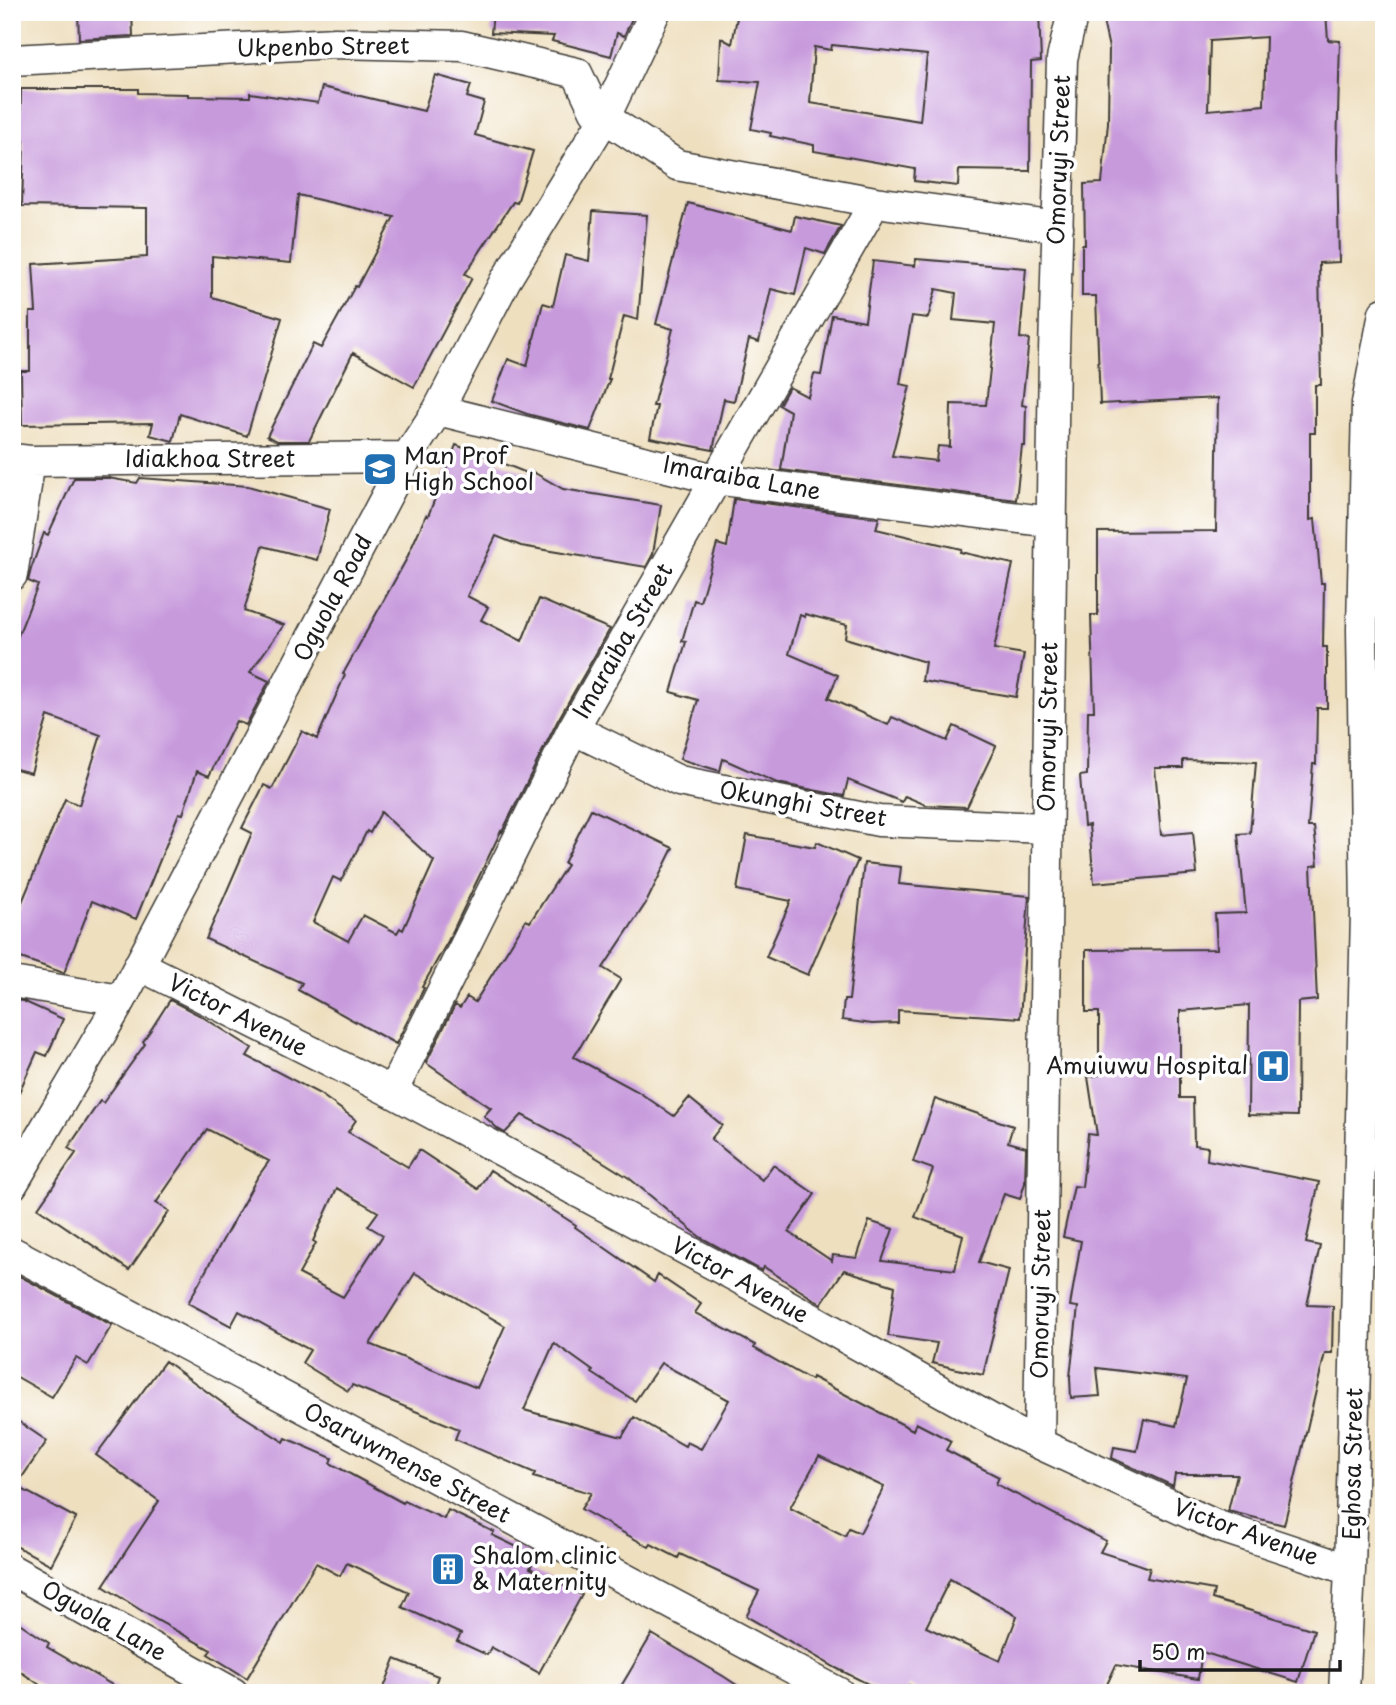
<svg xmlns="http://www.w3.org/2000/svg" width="1396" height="1705" font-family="'Playpen Sans',sans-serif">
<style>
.building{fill:#c79adc;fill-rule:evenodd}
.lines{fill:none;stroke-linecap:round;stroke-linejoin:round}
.street-casing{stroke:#3c3934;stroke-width:33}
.street{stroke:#fff;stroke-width:30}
.labels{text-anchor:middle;stroke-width:7;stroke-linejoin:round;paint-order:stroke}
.street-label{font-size:23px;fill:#1c1c1c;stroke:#fff}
.poi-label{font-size:23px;fill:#1c1c1c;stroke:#fff;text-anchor:start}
</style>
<rect width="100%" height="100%" fill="#fff"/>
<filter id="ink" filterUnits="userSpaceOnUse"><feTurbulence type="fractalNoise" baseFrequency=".0143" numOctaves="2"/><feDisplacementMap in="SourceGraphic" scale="14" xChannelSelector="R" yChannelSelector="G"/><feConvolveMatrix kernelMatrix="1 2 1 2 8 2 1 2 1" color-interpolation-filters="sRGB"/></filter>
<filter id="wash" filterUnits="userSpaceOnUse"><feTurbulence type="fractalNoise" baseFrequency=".00686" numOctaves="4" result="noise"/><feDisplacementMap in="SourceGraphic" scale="28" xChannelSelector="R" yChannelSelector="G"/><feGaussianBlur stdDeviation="1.57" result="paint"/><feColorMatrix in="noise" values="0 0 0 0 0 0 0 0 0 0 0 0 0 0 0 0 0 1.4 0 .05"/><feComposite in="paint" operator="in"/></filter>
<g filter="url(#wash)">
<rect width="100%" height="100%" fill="#eedfbf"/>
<g id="blocks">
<path class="building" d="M78 12H132L133 36 79 39Z
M493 12H635L624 36 617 33 611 56 552 41 554 36 491 33Z
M738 12H1039L1041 61 1031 62 1030 171 959 170 958 186 914 181 915 169 814 151V145L770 136 771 133 751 129 760 82 719 80 721 38 732 44ZM832 45 927 55 920 121 810 103 814 47 831 50Z
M1101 12H1326L1328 40 1340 41 1337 151 1339 262 1319 263 1321 385H1315V433H1310V520L1315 519 1321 583H1324L1323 647H1327V708H1317L1316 764H1313L1308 827H1314L1318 865 1311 866 1317 1000 1298 1002 1297 1116 1248 1115 1249 1005 1180 1011V1098H1193L1194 1145 1208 1147 1207 1160 1319 1182 1306 1243 1320 1246 1307 1305 1333 1306 1332 1353H1325L1284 1525 1228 1511 1237 1474H1175L1173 1486 1112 1458 1114 1447 1137 1451 1144 1419 1176 1426 1187 1379 1097 1368 1100 1396 1071 1398 1070 1377 1078 1307 1070 1306 1081 1241 1063 1237 1074 1186 1082 1187 1088 1134 1097 1135 1088 1077 1099 1075V1012H1086V950L1217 949 1215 914 1246 913 1238 834 1250 833 1256 762 1183 760V768H1155L1161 835 1193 832 1197 874 1094 883 1089 825 1084 826 1080 776 1087 775 1088 711H1094L1091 615H1098V532L1216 531 1217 454 1218 398 1100 404 1096 296H1082V245H1085L1084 184 1102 183 1108 123 1109 48ZM1266 37 1264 105 1208 110 1210 41Z
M435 75 471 85 467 97 484 102 475 135 533 151 517 203 513 202 465 274 472 278 414 387 353 353 309 441H277L267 436 313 344 321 348 355 286 357 287 394 217 298 195 291 263 212 256V297L282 318 247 436 180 414 173 441 150 435 153 423 22 425 21 371H30V312H36L33 264 147 257V208L22 206 24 141H20L21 89H138V93L188 94V96L250 97V93L318 103 322 87 424 111Z
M688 203 792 230 795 216 841 226 825 254 806 248 795 295 771 289 759 342 749 339 734 401 724 399 713 450 650 438 657 406H653L673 329 656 324Z
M593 211 647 215 638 320 624 316 608 379H610L590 430 527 414 492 401 508 359 527 366 543 303 553 306 565 255 589 261Z
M916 259 1026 268 1020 338 1029 339 1022 405 1026 406 1025 446H1022L1016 500 781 470 790 411 779 405 789 387 808 397 814 374 821 375 832 315 865 321 873 261 915 266ZM936 289 956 293 953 320 995 324 986 405 951 404 950 447 938 446 936 461 892 456 910 386 900 384 912 316 928 318Z
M456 445 532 475 533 472 563 489 661 505 653 554 646 567 521 546 496 536 467 596 488 607 481 620 522 641 539 599 610 629 558 720 502 832 501 831 448 941 422 987 424 988 396 1044 298 990 302 983 206 939 252 833 242 828 264 785 272 789 302 731 317 739 345 675 343 674 406 560 426 515 428 516ZM381 812 434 861 403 930 400 928 397 933 363 915 348 941 313 922 333 877 341 881 367 831 370 833Z
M74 478H108L137 483 140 478 248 486 330 509 317 560 263 546 244 611 284 625 250 672 269 681 264 691 246 725 236 721 209 776 197 771 183 814 179 813 136 919 92 901 64 973 12 955V926L65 799 79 805 101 735 48 716 31 773 12 768V651L38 585 28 581 31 569 44 533 48 535Z
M734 499 879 518 876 529 961 549 960 552 1013 564 994 649 1024 654 1016 697 922 681 925 662 845 638 847 625 805 614V617L800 615 789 654 838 675 828 698 888 725 892 717 947 741 954 726 996 746 967 807 926 805 905 796 902 802 848 780 844 796 777 783 723 759 720 771 680 759 698 700 671 692 686 642 682 641 694 600 700 602 717 544 727 547Z
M591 809 673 848 646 903 603 968 621 979 574 1057 637 1091 674 1116 689 1098 722 1125 711 1139 762 1180 773 1165 815 1194 789 1232 832 1261 833 1255 857 1258 869 1221 893 1229 882 1261 955 1270 963 1235 915 1217 933 1169 913 1162 935 1099 1013 1126 1008 1142 1026 1147 1025 1183 1020 1199 1004 1194 979 1262 1009 1270 983 1375 932 1363 937 1343 888 1336 895 1286 844 1270 821 1304 764 1267 762 1271 700 1237 629 1178 565 1138 522 1115 505 1133 498 1129 484 1116 491 1108 426 1063 455 1005 460 1008 467 997 475 1002 526 920 530 922 567 865 564 863Z
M747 835 815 847 817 842 858 860 808 975 766 957 791 901 737 890Z
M864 863 901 867 899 884 1029 896 1020 1018 898 1010V1023L872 1024 842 1020 844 1000H849Z
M12 1000 23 1001 63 1019 47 1056 37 1052 12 1108Z
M170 1000 201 1016 252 1048 247 1056 320 1094 356 1120 348 1132 408 1167 419 1150 478 1189 490 1170 576 1225 575 1227 654 1282 658 1275 701 1304 695 1313 755 1345 754 1348 811 1380 812 1377 913 1430 916 1423 951 1441 946 1450 999 1477 996 1484 1106 1541 1100 1552 1150 1568 1147 1578 1214 1590 1212 1599 1314 1630 1298 1682 1202 1652 1198 1679 1116 1665 1103 1693H926L909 1685 905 1693H886L836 1668 746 1616 759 1591 680 1554 678 1558 651 1544 649 1547 581 1509 591 1493 533 1477 535 1473 455 1439 459 1429 352 1385 348 1391 302 1363 310 1350 239 1311 231 1326 188 1303 257 1178 269 1161 207 1129 156 1203 169 1211 129 1270 38 1208 76 1153 68 1148 100 1101 103 1103 145 1044 143 1042ZM337 1188 378 1212 368 1226 383 1235 343 1297 299 1274 316 1243 313 1241ZM415 1273 505 1326 477 1388 370 1344ZM554 1343 593 1371 592 1373 635 1401 661 1363 729 1400 701 1449 687 1442 685 1446 634 1417 622 1437 524 1410ZM819 1456 884 1487 860 1533 849 1528 845 1536 790 1508ZM950 1579 1017 1616 1000 1661 926 1627Z
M12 1272 112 1325 88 1365 76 1358 52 1397 12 1374Z
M165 1361 224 1404 284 1442 286 1438 332 1458 330 1463 403 1503 404 1501 444 1519 448 1510 494 1532 492 1535 536 1556 530 1568 582 1595 539 1673 491 1647 487 1655 457 1641 461 1634 402 1607 409 1592 347 1563 340 1576 316 1563 247 1678 208 1654 211 1650 153 1618 103 1586 159 1501 96 1455Z
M12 1417 47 1441 16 1486 76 1518 51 1565 12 1544Z
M12 1618 49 1643 47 1647 126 1693H52L12 1666Z
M652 1634 723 1676 749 1693H617Z
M395 1659 438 1676 432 1693H382Z"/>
</g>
</g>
<g filter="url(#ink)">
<use href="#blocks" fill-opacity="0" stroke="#3c3934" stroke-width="2"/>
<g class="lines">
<g class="street-casing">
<path id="street" d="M12 60 335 43 462 46 577 73 595 111 677 165 875 202 1058 227
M438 410 715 479 1051 522
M12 459 30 461 407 457
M12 575 30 461
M573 729 679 781 879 821 1046 828
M139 965 392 1092 737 1277 1014 1432 1215 1525 1350 1570
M12 982 121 1000
M392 1092 573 729 875 202
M12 1185 121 1000 407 457 438 410 505 281 604 119 655 12
M12 1252 839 1693
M1039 1443 1054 352 1062 59 1073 12
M12 1570 233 1693
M1344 1693 1350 1570 1366 913 1362 629 1367 403 1384 313"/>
</g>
<use href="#street" class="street"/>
</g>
</g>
<defs>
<g id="school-square" transform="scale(1.75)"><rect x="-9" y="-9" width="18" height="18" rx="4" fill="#1f6fb2" stroke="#fff"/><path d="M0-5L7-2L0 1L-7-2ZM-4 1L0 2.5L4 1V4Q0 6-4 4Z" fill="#fff"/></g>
<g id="hospital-square" transform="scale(1.75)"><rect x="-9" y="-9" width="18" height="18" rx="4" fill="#1f6fb2" stroke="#fff"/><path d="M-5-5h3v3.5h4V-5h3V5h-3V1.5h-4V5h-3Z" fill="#fff"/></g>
<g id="building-square" transform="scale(1.75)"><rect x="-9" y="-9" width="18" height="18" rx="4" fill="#1f6fb2" stroke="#fff"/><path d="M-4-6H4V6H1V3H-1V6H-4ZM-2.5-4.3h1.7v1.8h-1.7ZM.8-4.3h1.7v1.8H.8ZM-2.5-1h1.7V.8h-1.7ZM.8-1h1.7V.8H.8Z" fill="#fff"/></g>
</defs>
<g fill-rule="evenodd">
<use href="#school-square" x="380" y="469"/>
<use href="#hospital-square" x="1273" y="1066"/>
<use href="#building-square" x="448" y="1569"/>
</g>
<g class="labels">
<g class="street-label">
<text transform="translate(323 47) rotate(-1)" y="8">Ukpenbo Street</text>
<text transform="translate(1059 160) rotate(-88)" y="8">Omoruyi Street</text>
<text x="210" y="467">Idiakhoa Street</text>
<text transform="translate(742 478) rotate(10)" y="8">Imaraiba Lane</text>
<text transform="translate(333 598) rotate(-62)" y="8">Oguola Road</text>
<text transform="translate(623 641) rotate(-60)" y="8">Imaraiba Street</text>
<text transform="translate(1048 727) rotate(-89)" y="8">Omoruyi Street</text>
<text transform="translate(803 804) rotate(10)" y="8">Okunghi Street</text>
<text transform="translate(238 1015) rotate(27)" y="8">Victor Avenue</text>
<text transform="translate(740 1280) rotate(29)" y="8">Victor Avenue</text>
<text transform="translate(1041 1294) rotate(-89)" y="8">Omoruyi Street</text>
<text transform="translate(407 1463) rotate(28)" y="8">Osaruwmense Street</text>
<text transform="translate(1353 1464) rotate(-89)" y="8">Eghosa Street</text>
<text transform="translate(1246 1532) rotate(20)" y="8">Victor Avenue</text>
<text transform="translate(104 1621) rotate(29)" y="8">Oguola Lane</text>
</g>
<g class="poi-label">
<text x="404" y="464">Man Prof<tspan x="404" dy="26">High School</tspan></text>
<text x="1248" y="1074" text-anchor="end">Amuiuwu Hospital</text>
<text x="472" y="1564">Shalom clinic<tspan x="472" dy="26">&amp; Maternity</tspan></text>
</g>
</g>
<rect width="1396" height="1705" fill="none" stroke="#fff" stroke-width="42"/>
<path d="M1140 1660v10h200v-10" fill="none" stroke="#1c1c1c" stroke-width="3.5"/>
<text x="1151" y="1660" font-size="21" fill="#1c1c1c" stroke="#ffffff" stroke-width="5" paint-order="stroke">50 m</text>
</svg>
